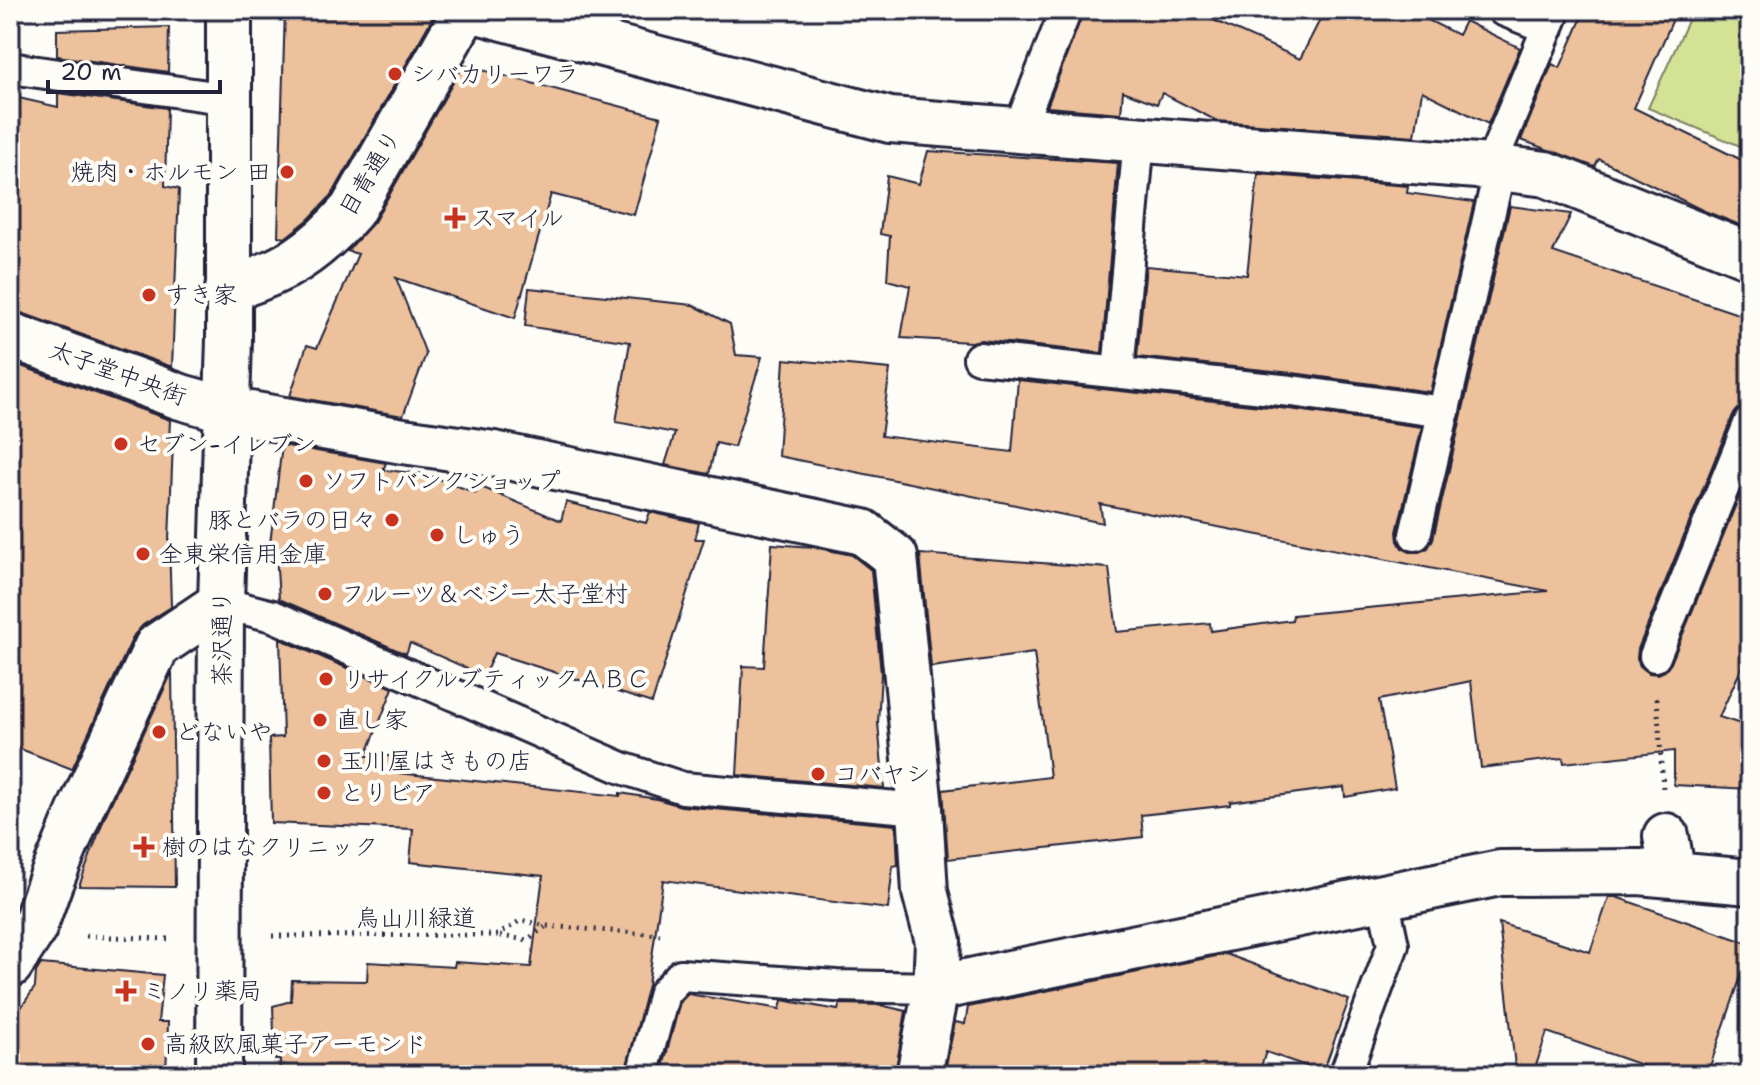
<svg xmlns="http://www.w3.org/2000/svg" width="1760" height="1085" font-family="'Shantell Sans','Klee One',sans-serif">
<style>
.green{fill:#d4e295;stroke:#7b8268;stroke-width:2}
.building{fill:#ecc19c;stroke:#22223b;stroke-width:2}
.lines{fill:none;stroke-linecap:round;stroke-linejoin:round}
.service-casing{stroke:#22223b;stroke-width:36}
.minor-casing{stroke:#22223b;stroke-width:50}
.tertiary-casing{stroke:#22223b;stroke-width:50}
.path{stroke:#22223b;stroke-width:5;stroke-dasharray:2 6;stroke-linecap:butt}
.service{stroke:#fdfcf7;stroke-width:30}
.minor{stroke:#fdfcf7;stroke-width:44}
.tertiary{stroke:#fdfcf7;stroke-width:44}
.poi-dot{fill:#c8321e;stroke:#fdfcf7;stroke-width:3}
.labels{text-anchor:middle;stroke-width:8;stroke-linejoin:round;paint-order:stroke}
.poi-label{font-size:24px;fill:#22223b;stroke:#fdfcf7;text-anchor:start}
.street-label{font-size:24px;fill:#22223b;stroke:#fdfcf7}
</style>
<rect width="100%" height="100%" fill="#fdfcf7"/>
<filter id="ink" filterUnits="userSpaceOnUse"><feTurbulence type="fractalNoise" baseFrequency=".0125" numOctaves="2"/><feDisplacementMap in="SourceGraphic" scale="16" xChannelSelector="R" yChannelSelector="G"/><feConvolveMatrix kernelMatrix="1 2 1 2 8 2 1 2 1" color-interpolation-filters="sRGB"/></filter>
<g filter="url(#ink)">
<path class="green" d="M1693 10H1750V150L1648 108Z"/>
<path class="building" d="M285 10H437L332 195 308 220 285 238 278 236Z
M1084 10H1191L1300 59 1325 10H1408L1458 35 1465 21 1520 48 1488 124 1422 91 1415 136 1217 121 1162 93 1157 104 1123 91 1121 113 1047 107Z
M1585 10H1677L1634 108 1750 164V229L1702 210 1599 159 1595 167 1521 140 1552 64 1560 68Z
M169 27 168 72 57 56V30Z
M463 65 661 117 634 215 551 194 515 318 396 278 426 354 403 416 290 396 307 345 317 348 358 254 347 251 374 222Z
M58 93 167 108 165 186 179 189 172 367 19 312 10 311V96L58 107Z
M928 151 1118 163 1102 353 981 340 971 342 901 338 910 286 887 280 890 236 880 234 887 176 919 184Z
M1258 174 1408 186 1407 193 1474 202 1430 392 1293 373 1137 357 1146 266 1247 275Z
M1510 206 1571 214 1553 252 1750 318V404L1740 407 1733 415 1638 649 1637 658 1640 666 1649 673 1658 674 1665 671 1671 663 1750 470V650L1719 717 1750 727V789L1674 785V751L1564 763 1563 758 1481 768 1471 681 1379 700 1395 788 1345 797 1344 787 1230 802V805L1141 815 1143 837 948 859 943 790 1050 777 1034 653 931 667 920 554 1109 568 1117 632 1210 623 1211 631 1292 620 1293 615 1548 591 1100 504 1103 523 778 456 784 359 890 369 881 436 1012 452 1018 380 1289 409 1422 427 1397 532 1398 541 1402 548 1410 552H1419L1428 548 1433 539Z
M529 288 693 305 730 324 736 355 762 357 734 447 716 443 709 474 665 465 675 433 616 422 630 342 525 326Z
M10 362 170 420 169 442 173 443 169 540 171 607 143 625 134 635 72 769 10 745Z
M282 445 386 463 383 470 425 474 476 493 479 486 561 521 566 502 646 523 650 512 699 523 695 539H704L652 703 494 653 484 676 410 643 406 654 279 599 276 554 269 552Z
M772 544 813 547 852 555 871 570 881 674 878 723 884 788 737 775 743 666 764 667Z
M280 639 393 688 366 756H391L389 772 620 796V793L657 799 681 806 896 825 898 865 893 866 888 909 663 880 648 985 625 1075H279L280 1060H275L273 1006 291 1001 292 980 367 981 368 962 454 967 455 962 531 967 543 876 410 862 413 829 271 823 269 738 283 737Z
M172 672 175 887 79 886 105 816Z
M1609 897H1616L1750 944V950L1707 1075H1670L1547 1032 1533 1075H1516L1499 923 1590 952Z
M1226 954 1349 1000 1323 1072 1266 1052 1258 1075H944L955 1022 965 1024 968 1007Z
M41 964 163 975 158 1022H168L166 1075H10V1024L35 987 36 972Z
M688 994 780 1009 782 1000 838 1010 840 1004 880 1005 906 1011 895 1075H661L680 1002Z"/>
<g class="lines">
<g class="service-casing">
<path id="service" d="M1503 10 1548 28
M10 68 229 99
M1019 129 1066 10
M1490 167 1555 10
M979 358 1291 391 1444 412
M1118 372 1139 139
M1415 535 1500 168
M221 603 273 616 622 768 683 788 920 809
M1655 656 1750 422
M642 1075 664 993 681 975 836 986 936 988
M1345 1075 1393 945 1383 898"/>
</g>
<g class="minor-casing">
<path id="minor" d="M474 10 890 120 1490 167 1546 174 1750 256
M228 289C284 272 314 254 352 210L466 10
M10 335 181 397 227 410 403 441 494 454 863 532 895 557 920 809 925 892 938 941 936 988 919 1075
M1666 836 1673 875
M10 965 34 928 50 883 82 806 157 646 221 603
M936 988 1500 873 1639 872 1750 882"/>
</g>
<g class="tertiary-casing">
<path id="tertiary" d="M219 1075 221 603 229 339V10"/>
</g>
<path class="path" d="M1657 698 1663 788
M86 936 168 939
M272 936 498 935 521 920 546 926 660 935
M500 936 527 940 545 927"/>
<use href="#service" class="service"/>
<use href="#minor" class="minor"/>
<use href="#tertiary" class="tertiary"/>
</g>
</g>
<g class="poi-dot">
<circle cx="395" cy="74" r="8"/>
<circle cx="287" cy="172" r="8"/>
<path d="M451 206h8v8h8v8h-8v8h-8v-8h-8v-8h8z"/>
<circle cx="149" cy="295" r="8"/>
<circle cx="121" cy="444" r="8"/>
<circle cx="306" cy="481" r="8"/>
<circle cx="392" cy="520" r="8"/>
<circle cx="437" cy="535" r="8"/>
<circle cx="143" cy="554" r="8"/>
<circle cx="325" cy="594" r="8"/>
<circle cx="326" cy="679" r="8"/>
<circle cx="320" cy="720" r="8"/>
<circle cx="159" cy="732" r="8"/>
<circle cx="324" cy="761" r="8"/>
<circle cx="818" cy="774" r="8"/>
<circle cx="324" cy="793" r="8"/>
<path d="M140 835h8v8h8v8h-8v8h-8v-8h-8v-8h8z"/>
<path d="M122 979h8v8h8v8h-8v8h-8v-8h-8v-8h8z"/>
<circle cx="148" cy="1044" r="8"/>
</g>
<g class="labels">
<g class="poi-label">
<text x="411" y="82">シバカリーワラ</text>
<text x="271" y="180" text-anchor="end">焼肉・ホルモン 田</text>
<text x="471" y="226">スマイル</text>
<text x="165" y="303">すき家</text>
<text x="137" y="452">セブン-イレブン</text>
<text x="322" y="489">ソフトバンクショップ</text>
<text x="376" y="528" text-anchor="end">豚とバラの日々</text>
<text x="453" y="543">しゅう</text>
<text x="159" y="562">全東栄信用金庫</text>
<text x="341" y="602">フルーツ＆ベジー太子堂村</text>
<text x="342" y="687">リサイクルブティックＡＢＣ</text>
<text x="336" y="728">直し家</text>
<text x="175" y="740">どないや</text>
<text x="340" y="769">玉川屋はきもの店</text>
<text x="834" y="782">コバヤシ</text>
<text x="340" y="801">とりビア</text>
<text x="162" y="855">樹のはなクリニック</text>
<text x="142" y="999">ミノリ薬局</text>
<text x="164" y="1052">高級欧風菓子アーモンド</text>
</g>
<g class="street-label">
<text transform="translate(370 173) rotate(-59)" y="8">目青通り</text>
<text transform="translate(118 373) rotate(20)" y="8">太子堂中央街</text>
<text transform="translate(222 638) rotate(-90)" y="8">茶沢通り</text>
<text x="416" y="926">烏山川緑道</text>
</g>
</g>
<rect width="1760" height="1085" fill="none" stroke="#fdfcf7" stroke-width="40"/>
<rect x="20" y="20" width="1720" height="1045" fill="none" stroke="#22223b" stroke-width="3" filter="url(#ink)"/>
<path d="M48 80v12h172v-12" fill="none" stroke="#22223b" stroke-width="4"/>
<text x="60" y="80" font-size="24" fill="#22223b" stroke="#fdfcf7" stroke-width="6" paint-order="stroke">20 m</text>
</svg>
